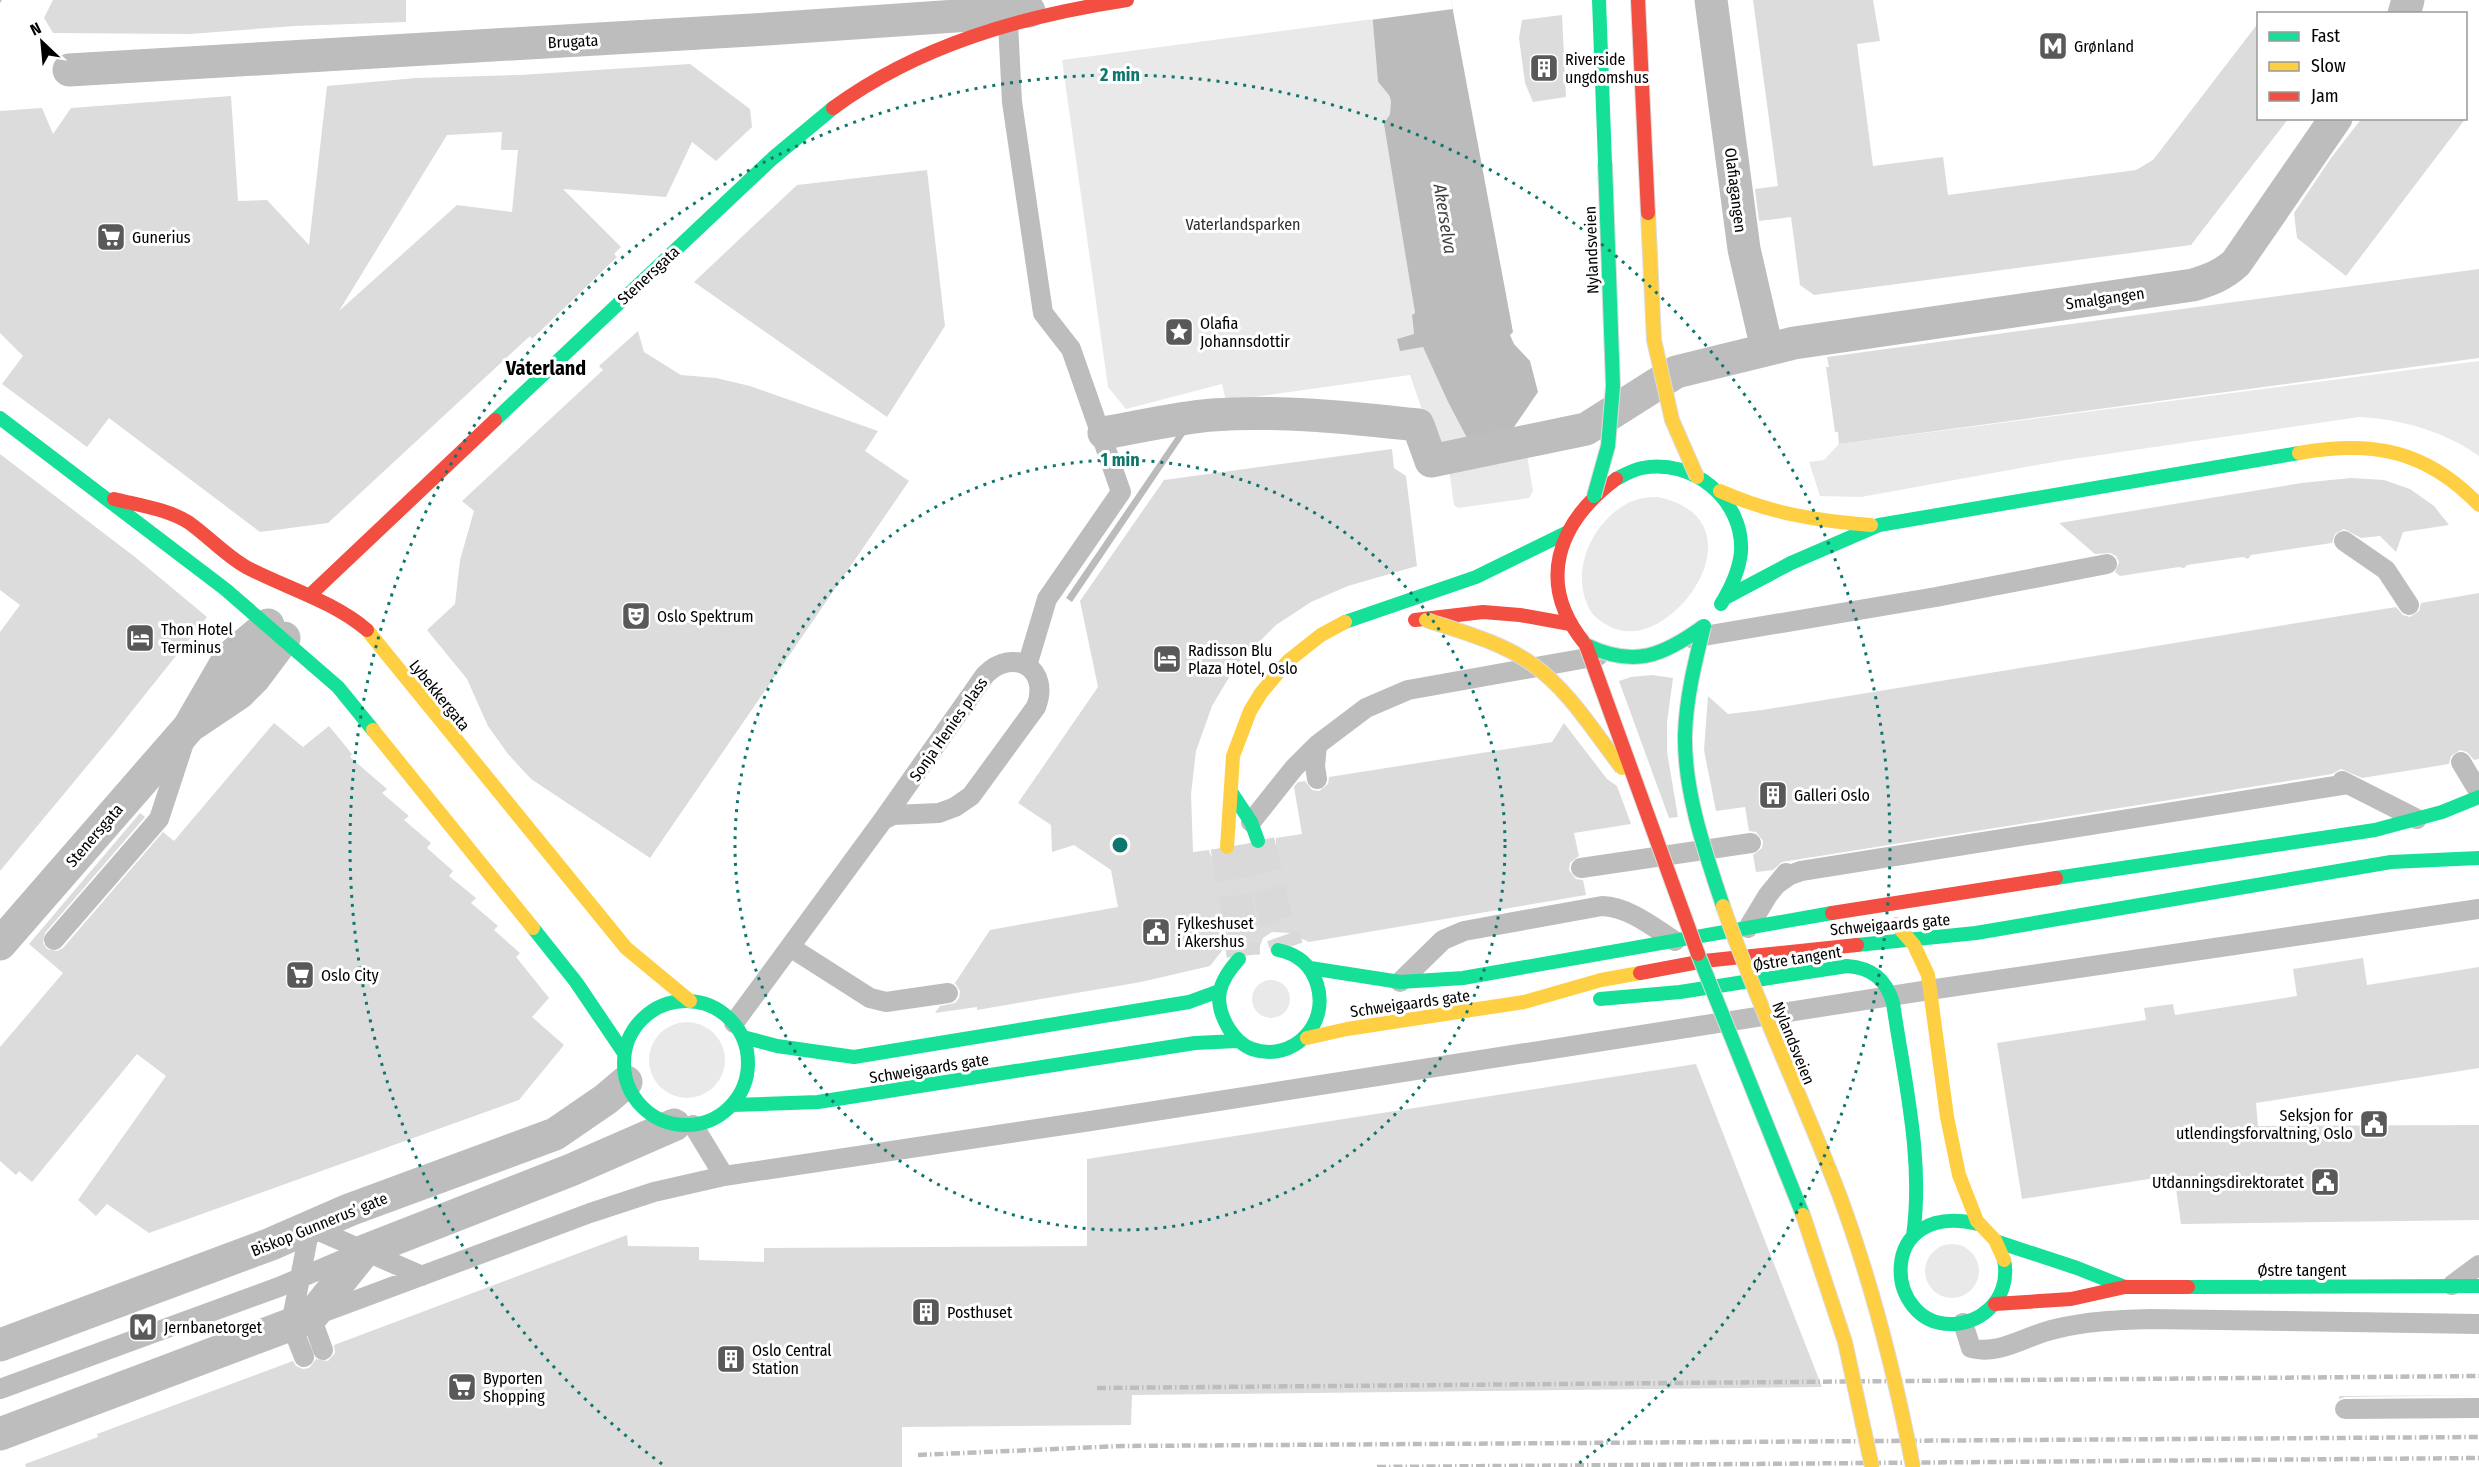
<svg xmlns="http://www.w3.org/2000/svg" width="2479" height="1467" font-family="'Fira Sans Condensed',sans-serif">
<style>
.green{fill:#e9e9e9}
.water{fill:#bbb}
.pier{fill:#fff}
.building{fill:#dcdcdc;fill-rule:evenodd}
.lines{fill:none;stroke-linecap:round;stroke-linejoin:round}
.highway-tunnel{stroke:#d9d9d9;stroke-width:33;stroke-dasharray:33 16;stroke-linecap:butt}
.lane{stroke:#bdbdbd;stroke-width:20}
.street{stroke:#bdbdbd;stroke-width:33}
.fast{stroke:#16e098;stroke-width:14}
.slow{stroke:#ffcf43;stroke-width:14}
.jam{stroke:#f24e42;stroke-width:14}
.tram{stroke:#bdbdbd;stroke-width:1.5}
.rail{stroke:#bdbdbd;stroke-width:4.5;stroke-dasharray:9 3 1.5 3;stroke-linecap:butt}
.fast-bridge-casing{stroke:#dbdbdb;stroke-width:16;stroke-linecap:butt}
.slow-bridge-casing{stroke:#dbdbdb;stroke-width:16;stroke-linecap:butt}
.jam-bridge-casing{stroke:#dbdbdb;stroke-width:16;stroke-linecap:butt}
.fast-bridge{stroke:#16e098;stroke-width:14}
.slow-bridge{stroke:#ffcf43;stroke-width:14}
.jam-bridge{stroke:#f24e42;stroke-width:14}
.ring{fill:none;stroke:#0f766e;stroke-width:3;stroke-dasharray:3 6}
.labels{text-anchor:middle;stroke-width:6;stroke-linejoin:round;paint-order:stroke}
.street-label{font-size:16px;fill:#000;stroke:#fff}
.poi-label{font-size:16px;fill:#000;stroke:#fff;text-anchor:start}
.park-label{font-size:16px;fill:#2e2e2e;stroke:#fff}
.water-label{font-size:18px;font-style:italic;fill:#3f3f3f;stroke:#fff}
.quarter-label{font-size:20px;font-weight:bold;fill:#000;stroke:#fff}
.centre{fill:#0f766e;stroke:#fff;stroke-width:3}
.ring-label{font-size:18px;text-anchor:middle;font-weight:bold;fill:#0f766e;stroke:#fff;stroke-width:6;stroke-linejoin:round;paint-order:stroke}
</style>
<rect width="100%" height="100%" fill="#fff"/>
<path class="green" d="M1373 19 1378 82 1389 95 1391 101 1390 114 1385 124 1415 314 1412 315 1414 334 1397 339 1400 350 1423 347 1448 402 1468 440 1434 444 1410 375 1226 401 1222 384 1126 409 1108 387 1062 60Z
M2479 361V456C2444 431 2401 419 2359 417L2059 461 1861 497 1820 496 1809 462 1824 460 1839 444Z
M1527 455 1533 491 1529 498 1458 508 1454 505 1449 469Z
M1657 497C1771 519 1667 663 1607 625 1599 621 1591 614 1588 606 1570 569 1594 519 1630 502 1639 498 1648 497 1657 497Z
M1252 999a19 19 0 1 1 38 0a19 19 0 1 1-38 0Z
M649 1060a38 38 0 1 1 76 0a38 38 0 1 1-76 0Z
M1925 1271a27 27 0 1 1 54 0a27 27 0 1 1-54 0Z"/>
<path class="water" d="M1371 0H1451L1513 332 1510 335 1514 344 1530 361 1538 392 1510 433 1468 440 1448 402 1423 347 1400 351 1397 339 1414 334 1412 315 1415 313 1384 124 1390 114 1391 101 1389 95 1378 82Z
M1186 433 1072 602 1066 598 1177 435Z"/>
<path class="pier" d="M1368 0H1451L1453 9 1370 20Z"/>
<path class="building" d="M53 0H406V22L295 26 190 34 53 33 44 18Z
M1753 0H1873L1880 41 1857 44 1873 166 1943 157 1948 195 2136 170 2153 160 2259 22V118H2289L2191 245 1814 295 1800 285 1791 217 1759 221 1755 189 1778 186Z
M1562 15 1566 97 1533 102 1525 83 1519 38 1522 20Z
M690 64 750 109 752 127 716 161 692 142 666 197 563 189 621 247 614 254 617 257 532 339 530 336 328 523 260 532 109 418 87 447 2 384 23 356 0 333V111L42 108 53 134 71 108 231 96 238 201 267 200 309 245 327 86 416 78 520 75ZM502 132 501 150H518L512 212 457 205 339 311 447 135Z
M2362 118H2466L2346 276 2297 238 2294 213 2331 158Z
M927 170 945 326 887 417 694 282 797 185Z
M2479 269V358L1839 444 1838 432H1835L1826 367H1829L1827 357Z
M638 331 644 352 681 375 716 378 750 386 878 431 865 451 909 481 650 858 531 779 508 754 488 726 467 679 427 630 455 604 460 560 474 511 462 501 603 370 599 366Z
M1392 449 1394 468 1406 476 1417 566 1348 586 1311 602 1276 625 1237 664 1212 706 1196 751 1191 794 1193 852 1209 850 1211 856 1217 863 1226 866 1236 863 1244 853 1254 859 1265 858 1273 852 1276 845V838L1302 834 1294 787 1298 782 1305 781 1312 790 1319 791 1328 784 1329 777 1552 742 1564 723 1607 779 1617 786 1631 824 1574 833 1579 856 1570 863 1569 870 1576 879 1583 880 1586 895 1309 942 1289 933 1272 932 1263 938 1260 946V954L1257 955 1251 945 1242 941H1234L1225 947 1210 966 1141 982 977 1010V1007L935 1013 940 1006 955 1003 959 998 960 991 955 983 990 930 1118 907 1111 870 1074 845 1052 852 1051 825 1018 803 1098 687 1080 601 1164 480Z
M0 454 135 557 207 617 112 736 0 871V632L20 605 0 590Z
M2351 478 2384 480 2410 489 2434 506 2449 525 2403 532 2396 552 2380 536 2361 538 2344 529 2335 534 2332 543 2251 555 2248 559 2243 557 2187 565 2184 568 2179 567 2120 576 2115 572 2119 562 2116 556 2110 553 2095 554 2059 523 2301 483Z
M2479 593V759L2474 760 2467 752 2460 750 2451 756 2449 764 2362 778 2341 769 2332 774 1782 862 1773 870 1756 872 1753 855 1762 848 1763 841 1756 832 1749 831 1745 807 1716 811 1704 750 1708 696 1728 714 1762 710 2396 607 2403 615 2410 617 2419 611 2421 603Z
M1652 675 1673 678 1667 722V752L1678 817 1669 818 1619 681 1631 677Z
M274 723 303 747 329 726 352 754 350 757 387 789 382 793 409 816 404 820 431 843 427 848 453 871 449 876 476 898 471 903 498 926 494 930 520 953 516 957 549 998 532 1017 564 1045 519 1100 149 1233 107 1204 96 1216 78 1200 166 1076 137 1054 32 1182 19 1171 16 1175 0 1161V1047L63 973 29 944 140 813 145 817 45 933 43 943 47 949 57 951 63 948 163 832 174 841Z
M2363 958 2367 985 2479 967V1068L2256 1103 2258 1126 2479 1125V1220L2181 1224 2174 1175 2022 1199 1997 1043 2146 1020 2144 1008 2173 1004 2175 1015 2297 996 2293 969Z
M1696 1064 1822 1387 1132 1395 1131 1425 902 1427V1467H26L25 1464 98 1437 97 1434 293 1361 296 1366 303 1369 309 1368 316 1359 328 1361 335 1353 334 1345 627 1235 628 1246 699 1247V1260L764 1262V1248L1087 1246V1159Z
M2479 1395 2345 1397 2339 1399V1396Z"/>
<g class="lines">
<path class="highway-tunnel" d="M1258 841 1275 914 1287 948
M1227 847 1239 920 1243 956"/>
<path class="lane" d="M1008 23 1012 102 1043 313 1071 349 1121 492 1047 599 1027 666
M2344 541 2386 570 2409 605
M1692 638 1936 597 2107 564
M1317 745 1315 766 1317 779
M2461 762 2479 792
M2342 781 2417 819
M1251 822 1294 768 1317 745 1366 708 1408 690 1598 656
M1581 868 1751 843
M1777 884 1790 875 1801 871 2348 784
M1748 928 1768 895 1786 873
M54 940 159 819 184 743
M790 947 870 998 886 1002 948 993
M1400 982 1443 940 1464 931 1602 906C1629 907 1653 927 1675 941
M734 1023 883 820 985 675C1014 646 1051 669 1036 707L971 796 955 807 939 813 893 815 883 820
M693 1125 724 1176
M2452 1285 2479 1265
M1963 1323 1971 1348C1999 1356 2027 1335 2055 1329 2087 1321 2118 1320 2151 1319L2479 1324
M323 1350 311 1317 590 1213 654 1192 724 1176 1084 1122 1929 990 2479 909
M304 1357 291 1324 310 1227 422 1276
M0 1389 279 1287 356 1254
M2345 1409 2479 1408"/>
<path class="street" d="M1711 0 1744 249 1767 349
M2404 14 2408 0
M69 70 767 29 1029 11
M1104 433C1139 427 1176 418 1212 415 1281 410 1350 418 1418 425L1431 461 1586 429 1676 372 1794 343 2193 285C2210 280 2223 275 2236 263L2336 118
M193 724 239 693 254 678 284 638
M0 944 189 727 229 658 268 625
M0 1345 271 1244 349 1210 555 1134 606 1099 626 1082
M0 1434 311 1317 364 1251 571 1170 674 1125"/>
<path class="fast" d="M1599 0 1605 163
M0 418 225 589 338 687 373 730
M495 420 773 158 833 108
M1616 479C1624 475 1632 470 1642 468 1693 458 1744 500 1741 552 1739 571 1731 588 1721 604
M1725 598 1791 563 1879 525 2299 453
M1345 622 1476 577 1568 532
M1231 792 1251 822 1258 841
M2056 878 2375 830 2442 812 2479 797
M533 928 576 982 624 1053
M1857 945 1976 933 2391 862 2479 858
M1239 959C1218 982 1212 1001 1229 1029 1234 1037 1243 1046 1252 1049 1293 1063 1330 1024 1317 984 1311 965 1298 954 1278 950
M1310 968 1400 982 1463 978 1832 913
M1600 999 1680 992 1847 966C1872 968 1886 979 1893 1003 1904 1079 1924 1159 1913 1236
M624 1063a62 62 0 1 1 124 0a62 62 0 1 1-124 0Z
M743 1037 777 1046 854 1057 1189 1002 1219 991
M732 1105 818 1102 1195 1043 1237 1041
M1978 1224C1875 1199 1883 1328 1954 1324 1967 1323 1978 1319 1988 1310 2002 1298 2008 1279 2004 1260
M1998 1242 2077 1268 2125 1287
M2188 1287 2479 1286"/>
<path class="slow" d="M2299 453C2373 440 2426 450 2479 505
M1720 491C1769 513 1817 521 1871 525
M367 630 626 948 690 1001
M373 730 533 928
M1227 847 1233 756 1250 711 1261 693 1288 661 1321 635 1345 622
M1896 924 1914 945 1928 975 1947 1117 1959 1175 1977 1221 1995 1240 2004 1260
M1307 1038 1347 1029 1524 1002 1601 980 1640 973"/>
<path class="jam" d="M833 108C919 45 1022 16 1127 0
M114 499C138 505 167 509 188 522 208 536 225 555 246 567 286 588 333 601 367 630
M309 596 495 420
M1415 620 1483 612 1520 615 1570 624
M1586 645C1535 584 1557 523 1616 479
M1832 913 2056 878
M1640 973 1704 961 1857 945
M1995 1304 2071 1299 2125 1287H2188"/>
<path class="tram" d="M0 2 1 0"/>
<path class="rail" d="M1097 1388 2479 1376
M918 1455 1122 1446 2479 1437
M1377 1467 2479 1458"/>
<g class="fast-bridge-casing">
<path id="fast-bridge" d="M1594 496 1608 446 1613 386 1605 163
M1704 626C1695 662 1686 698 1685 735 1684 792 1705 852 1723 906
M1586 645C1634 668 1663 656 1704 626
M1698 954 1803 1215"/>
</g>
<g class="slow-bridge-casing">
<path id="slow-bridge" d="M1648 213 1654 340 1672 420 1697 477
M1426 620C1462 632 1501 642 1532 664 1569 690 1594 732 1622 768
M1723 906C1757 1004 1802 1097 1839 1194 1872 1283 1895 1374 1913 1467
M1803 1215 1845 1342 1872 1467"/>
</g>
<g class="jam-bridge-casing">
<path id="jam-bridge" d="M1638 0 1648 213
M1586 645 1698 954"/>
</g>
<use href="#fast-bridge" class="fast-bridge"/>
<use href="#slow-bridge" class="slow-bridge"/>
<use href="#jam-bridge" class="jam-bridge"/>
</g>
<g class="ring">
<circle cx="1120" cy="845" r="385"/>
<path d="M662 1464A770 770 0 1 1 1578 1464"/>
</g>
<defs>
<g id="metro-square" transform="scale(1.5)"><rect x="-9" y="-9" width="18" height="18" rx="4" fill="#595959" stroke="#fff"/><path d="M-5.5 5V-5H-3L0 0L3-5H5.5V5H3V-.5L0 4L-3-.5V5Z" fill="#fff"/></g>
<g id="building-square" transform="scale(1.5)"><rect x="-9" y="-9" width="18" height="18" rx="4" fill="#595959" stroke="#fff"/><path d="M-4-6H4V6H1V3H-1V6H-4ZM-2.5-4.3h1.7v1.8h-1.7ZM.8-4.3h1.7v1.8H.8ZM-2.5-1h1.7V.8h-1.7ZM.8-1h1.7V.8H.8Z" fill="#fff"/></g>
<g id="supermarket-square" transform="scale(1.5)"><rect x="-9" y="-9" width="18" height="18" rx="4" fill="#595959" stroke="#fff"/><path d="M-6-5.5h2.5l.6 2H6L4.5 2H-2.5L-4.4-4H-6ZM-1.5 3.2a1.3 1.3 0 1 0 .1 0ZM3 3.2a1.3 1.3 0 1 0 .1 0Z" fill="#fff"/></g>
<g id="sight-square" transform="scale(1.5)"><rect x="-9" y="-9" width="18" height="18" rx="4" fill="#595959" stroke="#fff"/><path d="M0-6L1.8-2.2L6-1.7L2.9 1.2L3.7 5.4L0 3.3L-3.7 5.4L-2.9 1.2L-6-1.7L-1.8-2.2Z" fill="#fff"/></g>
<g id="theatre-square" transform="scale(1.5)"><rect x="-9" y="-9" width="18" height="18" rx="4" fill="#595959" stroke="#fff"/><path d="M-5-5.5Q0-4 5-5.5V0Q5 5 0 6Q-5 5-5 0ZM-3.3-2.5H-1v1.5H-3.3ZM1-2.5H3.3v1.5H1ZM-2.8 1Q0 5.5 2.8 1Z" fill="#fff"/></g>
<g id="hotel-square" transform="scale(1.5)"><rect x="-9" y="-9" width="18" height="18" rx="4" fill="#595959" stroke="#fff"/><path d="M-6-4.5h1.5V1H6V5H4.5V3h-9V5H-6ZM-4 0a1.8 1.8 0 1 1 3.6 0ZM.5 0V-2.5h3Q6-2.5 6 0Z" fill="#fff"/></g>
<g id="civic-square" transform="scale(1.5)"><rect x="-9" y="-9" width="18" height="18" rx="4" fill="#595959" stroke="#fff"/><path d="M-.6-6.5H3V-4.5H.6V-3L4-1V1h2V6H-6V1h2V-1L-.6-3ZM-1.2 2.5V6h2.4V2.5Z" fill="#fff"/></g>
</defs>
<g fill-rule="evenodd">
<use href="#metro-square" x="2053" y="46"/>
<use href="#building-square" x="1544" y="68"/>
<use href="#supermarket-square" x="111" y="237"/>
<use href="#sight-square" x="1179" y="332"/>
<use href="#theatre-square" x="636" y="616"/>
<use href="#hotel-square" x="140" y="638"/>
<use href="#hotel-square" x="1167" y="659"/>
<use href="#building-square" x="1773" y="795"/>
<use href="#civic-square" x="1156" y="932"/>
<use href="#supermarket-square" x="300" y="975"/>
<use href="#civic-square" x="2374" y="1124"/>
<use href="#civic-square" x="2325" y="1182"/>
<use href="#building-square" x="926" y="1312"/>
<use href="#metro-square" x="143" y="1327"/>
<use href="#building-square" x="731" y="1359"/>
<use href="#supermarket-square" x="462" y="1387"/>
</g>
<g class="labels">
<g class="street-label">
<text transform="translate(573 41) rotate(-3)" y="6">Brugata</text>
<text transform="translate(1736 190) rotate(83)" y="6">Olafiagangen</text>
<text transform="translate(1591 250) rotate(-92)" y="6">Nylandsveien</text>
<text transform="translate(648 275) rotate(-43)" y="6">Stenersgata</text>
<text transform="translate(2105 298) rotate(-8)" y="6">Smalgangen</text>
<text transform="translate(440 695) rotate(51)" y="6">Lybekkergata</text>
<text transform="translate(948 729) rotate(-55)" y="6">Sonja Henies plass</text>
<text transform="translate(94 835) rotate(-49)" y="6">Stenersgata</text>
<text transform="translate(1890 924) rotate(-5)" y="6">Schweigaards gate</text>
<text transform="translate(1797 958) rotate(-9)" y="6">Østre tangent</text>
<text transform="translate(1410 1003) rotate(-8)" y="6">Schweigaards gate</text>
<text transform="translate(1794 1043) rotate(68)" y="6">Nylandsveien</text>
<text transform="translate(929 1068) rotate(-9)" y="6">Schweigaards gate</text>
<text transform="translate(319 1224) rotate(-22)" y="6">Biskop Gunnerus’ gate</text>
<text x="2302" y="1276">Østre tangent</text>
</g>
<g class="poi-label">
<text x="2074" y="52">Grønland</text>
<text x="1565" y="65">Riverside<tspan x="1565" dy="18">ungdomshus</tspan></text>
<text x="132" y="243">Gunerius</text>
<text x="1200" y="329">Olafia<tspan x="1200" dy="18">Johannsdottir</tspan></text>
<text x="657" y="622">Oslo Spektrum</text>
<text x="161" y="635">Thon Hotel<tspan x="161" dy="18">Terminus</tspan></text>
<text x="1188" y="656">Radisson Blu<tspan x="1188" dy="18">Plaza Hotel, Oslo</tspan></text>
<text x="1794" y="801">Galleri Oslo</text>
<text x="1177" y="929">Fylkeshuset<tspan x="1177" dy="18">i Akershus</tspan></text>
<text x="321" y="981">Oslo City</text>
<text x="2353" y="1121" text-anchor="end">Seksjon for<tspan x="2353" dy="18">utlendingsforvaltning, Oslo</tspan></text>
<text x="2304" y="1188" text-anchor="end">Utdanningsdirektoratet</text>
<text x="947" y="1318">Posthuset</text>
<text x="164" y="1333">Jernbanetorget</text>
<text x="752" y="1356">Oslo Central<tspan x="752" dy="18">Station</tspan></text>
<text x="483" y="1384">Byporten<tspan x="483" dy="18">Shopping</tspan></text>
</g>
<g class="park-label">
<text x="1243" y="230">Vaterlandsparken</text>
</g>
<g class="water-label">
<text transform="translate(1445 219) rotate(81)" y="6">Akerselva</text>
</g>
<g class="quarter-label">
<text x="546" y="375">Vaterland</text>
</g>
</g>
<circle cx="1120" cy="845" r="9" class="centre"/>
<g class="ring-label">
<text x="1120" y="81">2 min</text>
<text x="1120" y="466">1 min</text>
</g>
<rect x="2257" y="12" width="210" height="108" fill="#ffffff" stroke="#999999" stroke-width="1.5"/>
<rect x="2269" y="32" width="30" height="9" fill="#16e098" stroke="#999999" stroke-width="1.5"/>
<text x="2311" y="42" font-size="18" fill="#000000">Fast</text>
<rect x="2269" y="62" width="30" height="9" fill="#ffcf43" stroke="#999999" stroke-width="1.5"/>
<text x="2311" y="72" font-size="18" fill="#000000">Slow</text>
<rect x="2269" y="92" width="30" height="9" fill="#f24e42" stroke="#999999" stroke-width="1.5"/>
<text x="2311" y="102" font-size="18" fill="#000000">Jam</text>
<g transform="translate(42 42) rotate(334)" stroke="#ffffff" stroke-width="4.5" paint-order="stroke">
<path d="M0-4.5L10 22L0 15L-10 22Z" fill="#000000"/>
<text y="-9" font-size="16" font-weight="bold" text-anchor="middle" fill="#000000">N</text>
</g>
</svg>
